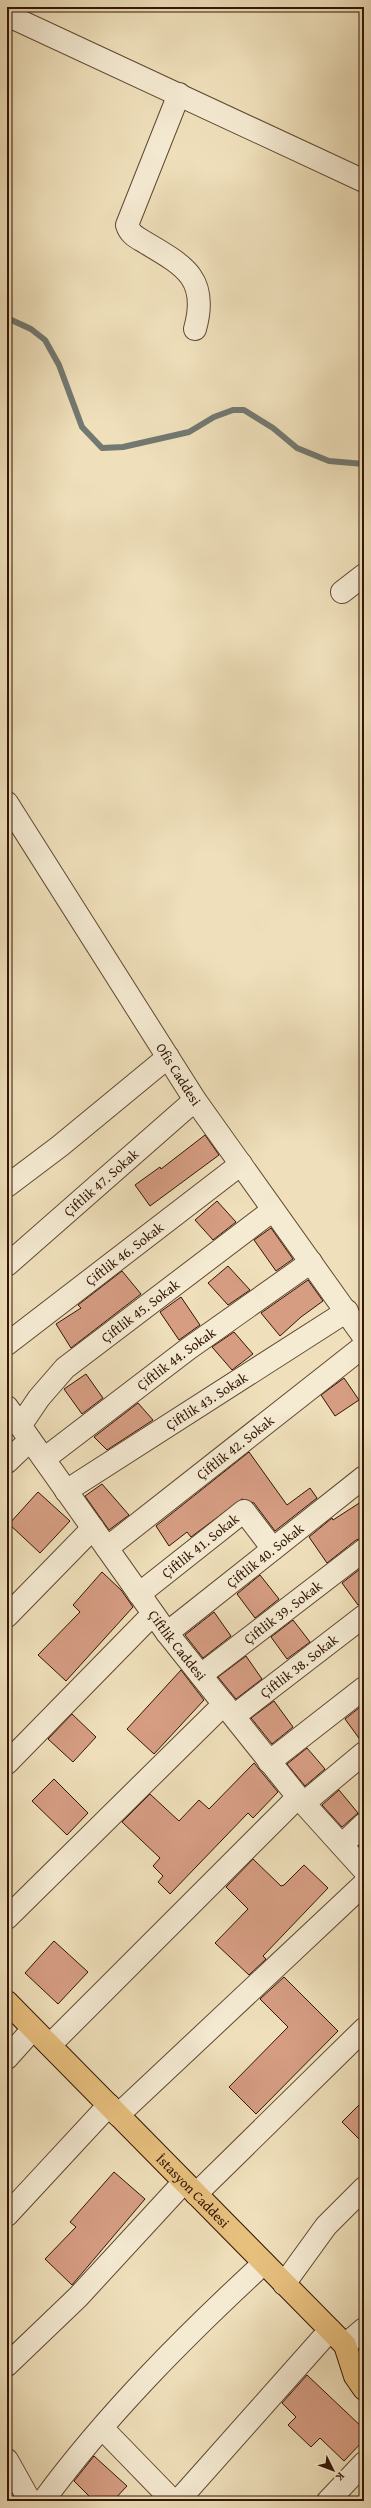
<svg xmlns="http://www.w3.org/2000/svg" width="371" height="2508" font-family="'Gentium Book Plus',serif">
<style>
.lines{fill:none;stroke-linecap:round;stroke-linejoin:round}
.stream{stroke:#727971;stroke-width:6}
.building{fill:#d69d83;stroke:#321505}
.minor-casing{stroke:#614832;stroke-width:24}
.major-casing{stroke:#321505;stroke-width:24}
.minor{stroke:#f5ebd3;stroke-width:22}
.major{stroke:#e8c07e;stroke-width:22}
.labels{text-anchor:middle;stroke-width:4;stroke-linejoin:round;paint-order:stroke}
.street-label{font-size:14px;fill:#321505;stroke:#f5ebd3}
</style>
<rect width="100%" height="100%" fill="#efe0bb"/>
<filter id="stains"><feTurbulence type="fractalNoise" baseFrequency=".005" numOctaves="4"/><feColorMatrix values="0 0 0 0 .2 0 0 0 0 .09 0 0 0 0 .02 0 0 0 .5 -.17"/></filter>
<radialGradient id="worn" r=".72"><stop offset=".6" stop-color="#630" stop-opacity="0"/><stop offset="1" stop-color="#630" stop-opacity=".3"/></radialGradient>
<g class="lines">
<path class="stream" d="M7 318 31 329 45 340 59 365 82 427 102 448 123 447 189 432 214 417 233 410H244L273 428 297 448 329 461 364 464"/>
</g>
<path class="building" d="M205 1135 219 1155 150 1206 135 1185 160 1167 161 1169Z
M217 1201 236 1222 213 1240 195 1220Z
M271 1228 293 1259 276 1271 254 1240Z
M228 1266 250 1290 228 1305 208 1283Z
M122 1271 141 1294 71 1348 56 1324 81 1308 78 1305Z
M308 1280 323 1301 301 1317 280 1336 261 1313Z
M181 1297 200 1325 179 1340 160 1312Z
M234 1332 253 1354 232 1370 212 1347Z
M86 1374 103 1398 82 1414 64 1389Z
M344 1378 359 1400 335 1416 321 1395Z
M138 1403 153 1420 107 1450 94 1437Z
M249 1452 287 1505 310 1488 317 1498 275 1531 254 1503 242 1499 191 1537 187 1532 169 1546 156 1526Z
M102 1484 129 1515 109 1530 85 1496Z
M38 1492 70 1521 40 1553 9 1524Z
M364 1500V1538L356 1540 327 1563 309 1537 332 1518 333 1520Z
M364 1566V1604L358 1605 342 1583Z
M102 1572 121 1590 133 1607 66 1681 38 1655 80 1612 73 1605Z
M260 1575 279 1599 255 1618 237 1594Z
M214 1612 231 1636 203 1658 185 1635Z
M293 1620 310 1642 287 1659 271 1637Z
M246 1656 262 1679 236 1699 218 1677Z
M181 1670 204 1700 154 1754 127 1729Z
M274 1701 293 1727 272 1744 251 1718Z
M364 1704V1741H361L345 1719Z
M72 1714 96 1737 73 1762 48 1739Z
M307 1748 325 1769 305 1786 287 1764Z
M254 1763 278 1792 253 1818 248 1813 170 1894 158 1882 163 1876 153 1866 160 1858 122 1822 150 1794 179 1821 199 1800 209 1809Z
M54 1779 88 1813 67 1835 32 1801Z
M339 1790 358 1813 342 1827 322 1805Z
M253 1859 281 1886 284 1885 304 1865 328 1888 263 1956 266 1959 249 1975 215 1943 248 1909 226 1887Z
M54 1941 88 1972 58 2004 25 1973Z
M284 1977 338 2031 256 2114 229 2087 288 2027 260 1999Z
M364 2100V2144L342 2122Z
M114 2172 145 2199 72 2285 45 2259 76 2227 70 2222Z
M307 2375 364 2429V2440L344 2461 320 2438 311 2447 288 2425 296 2417 282 2403Z
M94 2456 127 2486 113 2501H94L74 2481Z"/>
<g class="lines">
<g class="minor-casing">
<g id="minor">
<path d="M7 15 364 181"/>
<path d="M179 94 127 225C130 235 138 238 146 243 185 266 209 279 195 329"/>
<path d="M342 592 364 575"/>
<path id="s1" d="M7 803 195 1100 364 1337"/>
<path d="M7 1186 60 1146 168 1057"/>
<path id="s2" d="M7 1265 195 1100"/>
<path id="s3" d="M7 1344 241 1164"/>
<path id="s4" d="M7 1407 167 1633 298 1797 364 1870"/>
<path id="s5" d="M20 1426 39 1398 65 1368 273 1210"/>
<path id="s6" d="M44 1459 188 1349 311 1262"/>
<path d="M7 1462 30 1440"/>
<path id="s7" d="M66 1491 347 1311"/>
<path id="s8" d="M107 1548 364 1346"/>
<path id="s9" d="M139 1594 244 1511 273 1549"/>
<path d="M7 1616 93 1528"/>
<path id="s10" d="M167 1633 364 1477"/>
<path id="s11" d="M201 1675 364 1550"/>
<path id="s12" d="M234 1716 364 1616"/>
<path d="M269 1762 364 1688"/>
<path d="M7 1763 153 1614"/>
<path d="M304 1803 364 1753"/>
<path d="M342 1845 364 1824"/>
<path d="M7 1918 224 1704"/>
<path d="M50 2045 298 1797"/>
<path d="M7 2058 33 2029"/>
<path d="M118 2115 364 1884"/>
<path d="M196 2194 364 2029"/>
<path d="M7 2215 109 2105"/>
<path d="M284 2284 326 2226 364 2188"/>
<path d="M345 2345 364 2329"/>
<path d="M7 2365 78 2297 184 2182"/>
<path d="M103 2429 173 2501"/>
<path d="M7 2460 30 2501"/>
<path d="M43 2501C107 2414 185 2336 264 2263"/>
<path d="M178 2501 330 2330"/>
<path d="M328 2501 364 2463"/>
</g>
</g>
<g class="major-casing">
<g id="major">
<path id="s13" d="M7 2002 345 2345 355 2376 364 2389"/>
</g>
</g>
<use href="#minor" class="minor"/>
<use href="#major" class="major"/>
</g>
<g class="labels">
<g class="street-label">
<text dy="5" stroke="none"><textPath href="#s1" startOffset="321">Ofis Caddesi</textPath></text>
<text dy="5" stroke="none"><textPath href="#s2" startOffset="125">Çiftlik 47. Sokak</textPath></text>
<text dy="5" stroke="none"><textPath href="#s3" startOffset="148">Çiftlik 46. Sokak</textPath></text>
<text dy="5" stroke="none"><textPath href="#s5" startOffset="168">Çiftlik 45. Sokak</textPath></text>
<text dy="5" stroke="none"><textPath href="#s6" startOffset="166">Çiftlik 44. Sokak</textPath></text>
<text dy="5" stroke="none"><textPath href="#s7" startOffset="167">Çiftlik 43. Sokak</textPath></text>
<text dy="5" stroke="none"><textPath href="#s8" startOffset="163">Çiftlik 42. Sokak</textPath></text>
<text dy="5" stroke="none"><textPath href="#s9" startOffset="78">Çiftlik 41. Sokak</textPath></text>
<text dy="5" stroke="none"><textPath href="#s10" startOffset="125">Çiftlik 40. Sokak</textPath></text>
<text dy="5" stroke="none"><textPath href="#s11" startOffset="103">Çiftlik 39. Sokak</textPath></text>
<text dy="5" stroke="none"><textPath href="#s4" startOffset="293">Çiftlik Caddesi</textPath></text>
<text dy="5" stroke="none"><textPath href="#s12" startOffset="82">Çiftlik 38. Sokak</textPath></text>
<text dy="5" stroke="none"><textPath href="#s13" startOffset="265">İstasyon Caddesi</textPath></text>
</g>
</g>
<rect width="371" height="2508" fill="none" stroke="#efe0bb" stroke-width="24"/>
<rect x="8" y="8" width="355" height="2492" fill="none" stroke="#321505" stroke-width="2"/>
<rect x="12" y="12" width="347" height="2484" fill="none" stroke="#321505"/>
<g transform="translate(333 2470) rotate(132)" stroke="#f5ebd3" stroke-width="3" paint-order="stroke">
<path d="M0-3L7 15L0 10L-7 15Z" fill="#321505"/>
<text y="-6" font-size="11" font-weight="bold" text-anchor="middle" fill="#321505">K</text>
</g>
<rect width="100%" height="100%" filter="url(#stains)"/>
<rect width="100%" height="100%" fill="url(#worn)"/>
</svg>
